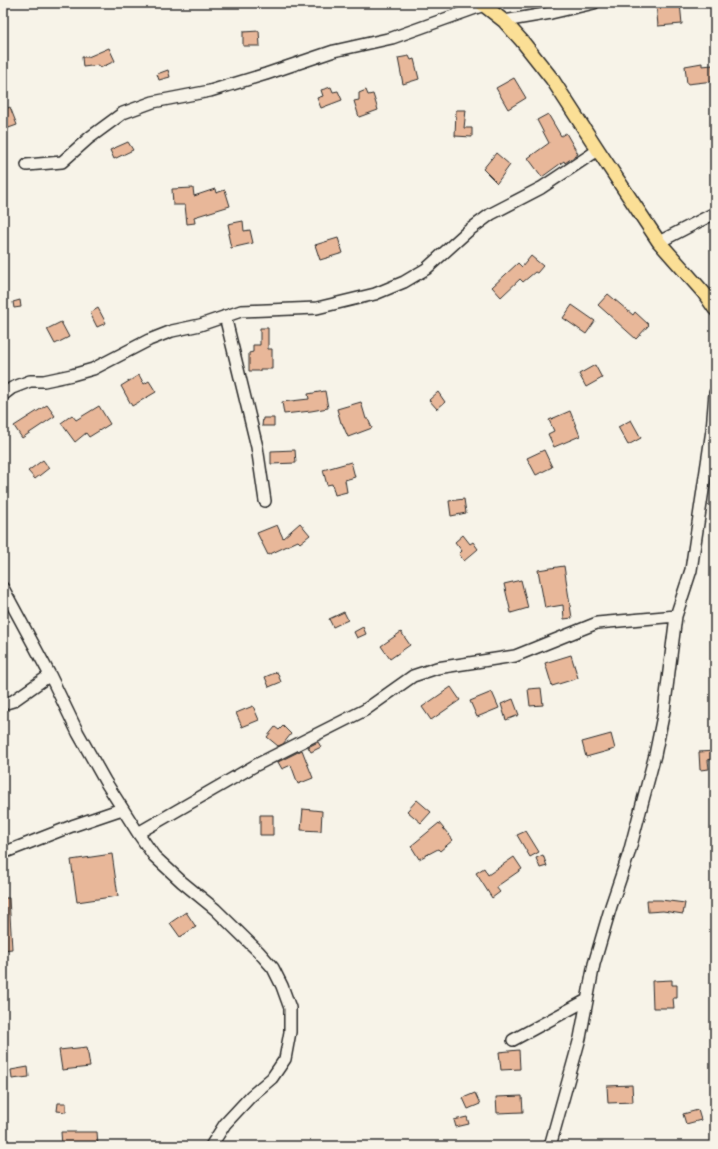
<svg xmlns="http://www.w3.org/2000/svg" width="718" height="1149" font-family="Mali,sans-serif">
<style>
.building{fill:#e8b799;stroke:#2b2b2b}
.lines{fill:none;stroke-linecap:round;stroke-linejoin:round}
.minor-casing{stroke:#2b2b2b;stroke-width:14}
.major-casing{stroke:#2b2b2b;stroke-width:16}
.minor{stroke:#f7f3e8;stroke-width:11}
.major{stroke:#fbdf96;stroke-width:13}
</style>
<rect width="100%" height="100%" fill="#f7f3e8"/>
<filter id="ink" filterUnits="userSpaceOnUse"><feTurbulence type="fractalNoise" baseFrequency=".025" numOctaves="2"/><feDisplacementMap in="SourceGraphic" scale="8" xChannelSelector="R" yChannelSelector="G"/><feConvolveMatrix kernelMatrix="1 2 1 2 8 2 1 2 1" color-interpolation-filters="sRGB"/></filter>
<g filter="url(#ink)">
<path class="building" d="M656 3H680L682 24 658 26Z
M259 31 260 46H243V32Z
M109 48 115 61 100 68 99 65 83 67 82 57H88Z
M409 56 411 60 414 59 419 79 403 84 398 58Z
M702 63V66L713 65 714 81 687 84 685 66Z
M168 70 170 77 159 80 157 74Z
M514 78 526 98 508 109 496 88Z
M331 87 333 92 338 91 342 100 321 108 317 98 323 96 321 90Z
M366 90 368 95 373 94 378 110 359 117 354 101 359 100V93Z
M10 107 17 125 3 130V110Z
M456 110H466L464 128H472V137L455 136Z
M548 114 561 136 566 133 578 154 565 163 564 161 542 177 528 158 549 143 537 120Z
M128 142 133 150 114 159 110 150Z
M496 153 510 165 497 183 483 169Z
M193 188 194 196 215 189 216 193 225 190 230 206 194 217 195 223 187 224 185 205H173L172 189Z
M243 221 244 231 250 230 253 243 231 248 228 234H230L228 224Z
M338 238 343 253 320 260 315 245Z
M531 256 543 266 537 273 535 272 523 282 520 279 501 297 492 287 518 263 522 267Z
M608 294 633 315 635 312 649 325 636 339 598 305Z
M20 300 21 307 14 308 13 302Z
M572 305 595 321 586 334 563 318Z
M98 308 106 323 97 327 90 313Z
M61 322 69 337 55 344 47 329Z
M260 328H268V349H272V369H260V371H249V353L253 352V345H260Z
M595 365 602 378 586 387 579 374Z
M139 375 144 384 149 381 156 392 132 406 121 386Z
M325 391 328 408 311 411 284 414 282 402 309 399 308 394Z
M438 392 445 402 437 409 429 400Z
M361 402 366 419H368L372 428 348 437 342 423H341L337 409Z
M47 405 55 416 22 438 14 426Z
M99 406 110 424 89 437 86 433 75 442 61 423 72 415 76 420Z
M570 411 580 436 554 447 548 434 554 431 549 420Z
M263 418H274V426H262Z
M631 420 641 438 628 445 618 427Z
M295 450 296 463 271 464V451Z
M544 450 552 467 536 475 527 458Z
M43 460 49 468 35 479 28 471Z
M351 462 355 477 345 480 347 492 335 495 332 484 327 485 323 470Z
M464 499 466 513 451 516 449 501Z
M300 523 310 535 300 543 298 541 268 555 257 533 277 525 283 538Z
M463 535 470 544 473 542 478 549 464 561 459 554 462 551 455 542Z
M564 566 572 618 564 619 563 605 545 608 538 570Z
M521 580 528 608 511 613 504 584Z
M344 612 348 620 333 627 329 619Z
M363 627 366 634 357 638 354 632Z
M401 632 410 645 390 659 381 646Z
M571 655 578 678 552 686 545 663Z
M277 672 281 682 269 687 265 677Z
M451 687 460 700 431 720 422 707Z
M541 688 543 705 530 706 528 689Z
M492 692 499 708 477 717 470 701Z
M513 699 519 715 506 720 501 704Z
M253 706 259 720 242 727 236 713Z
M283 726 291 734 283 744 278 746 267 737 275 727 279 730Z
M611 734 615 749 586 757 582 742Z
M318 742 321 747 311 752 308 747Z
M302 750 313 778 298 784 291 765 282 769 278 762Z
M715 751V759L708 760 709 769 700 770 699 752Z
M417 800 431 812 421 823 407 811Z
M303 809 322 811 321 831 301 830Z
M260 815H273V835H260Z
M439 823 453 840 440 851 438 849 419 859 411 846Z
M526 831 539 852 530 857 517 835Z
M112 854 118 896 77 902 71 860Z
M543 855 547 866 540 868 536 858Z
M514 857 522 869 496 887 500 892 492 898 476 873 484 868 488 875Z
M3 898H9L12 949 3 950Z
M647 900H661L685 903 683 914 663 911 648 912Z
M186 912 196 927 180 937 170 923Z
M672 980V985H677V998H673L674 1008H653L652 981Z
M87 1047 90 1067 62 1070 59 1050Z
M519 1050 520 1069 501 1070 499 1052Z
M28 1067 29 1077 12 1079 11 1070Z
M632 1085 633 1102 608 1103 607 1086Z
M475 1093 480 1104 468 1109 463 1098Z
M522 1096 523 1112 497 1113 496 1097Z
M58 1103H66V1112L57 1111Z
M698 1110 701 1120 686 1124 683 1114Z
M467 1117 469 1124 456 1127 454 1120Z
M61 1132H97L98 1146H62Z"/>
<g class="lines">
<g class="minor-casing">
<path id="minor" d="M504 21 551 13 594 3
M27 165 62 162 89 138 123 113 153 102 210 91 266 74 334 51 392 38 484 5
M659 242 715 213
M225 316 257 447 265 501
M3 395 12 388 30 381H44L72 375 93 369 149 340 172 331 200 325 241 311 317 308 375 294 404 282 426 269 468 231 491 214 541 188 598 150
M3 588 50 675 78 733 105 781 138 833 154 856 182 882 215 909 258 951 273 968 282 986 290 1008V1032L285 1059 272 1078 251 1096 225 1124 211 1146
M3 704 13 701 50 675
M138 833 256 765 365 710 413 676 437 668 515 656 597 623 676 616
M3 853 72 826 122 809
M513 1040 587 1000
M550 1146 580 1038 594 964 611 906 629 853 655 755 664 711 676 616 691 570 712 430 715 393"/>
</g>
<g class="major-casing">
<path id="major" d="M481 3 504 21 522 41 552 79 598 150 659 242 704 293 715 309"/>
</g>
<use href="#minor" class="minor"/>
<use href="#major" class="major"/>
</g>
</g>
<rect width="718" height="1149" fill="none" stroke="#f7f3e8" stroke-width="16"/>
<rect x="8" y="8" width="702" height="1133" fill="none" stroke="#2b2b2b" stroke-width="1.5" filter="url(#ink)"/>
</svg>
